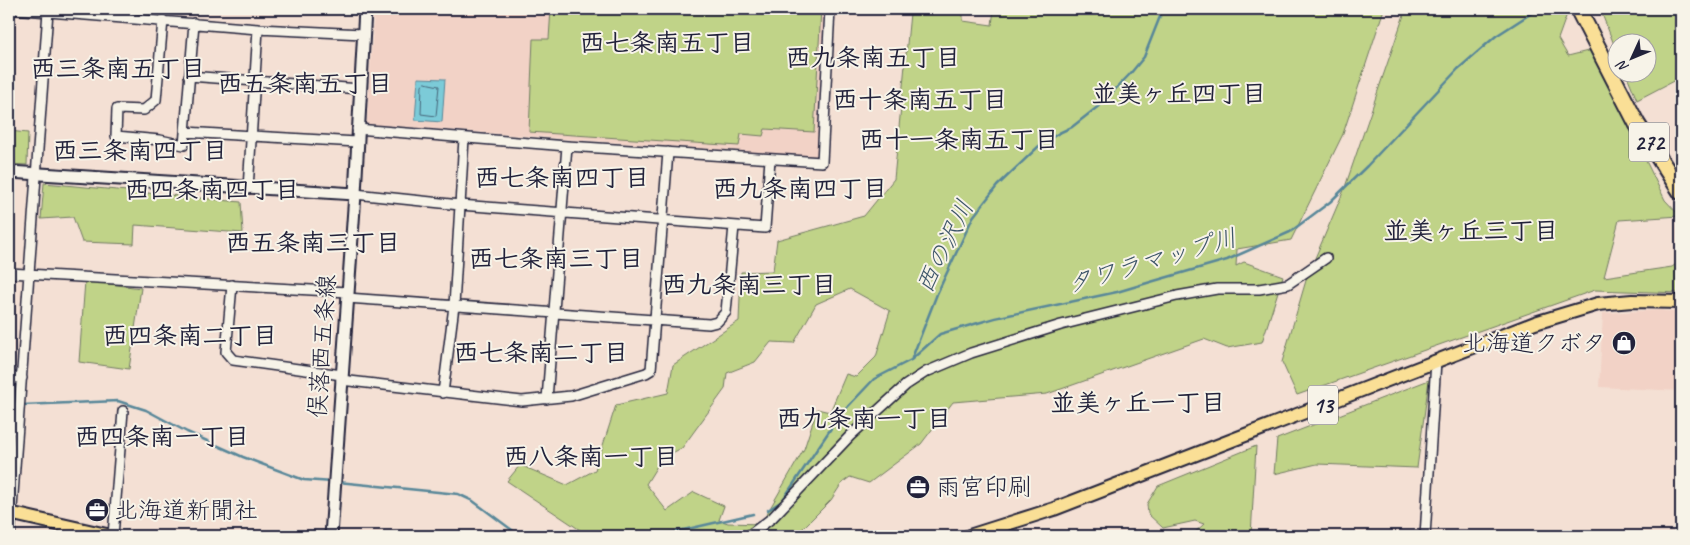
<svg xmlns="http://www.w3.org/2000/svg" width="1690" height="545" font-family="Caveat,'Klee One',sans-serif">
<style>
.built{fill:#f2d2c6}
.green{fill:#c0d388;stroke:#717a62;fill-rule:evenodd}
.water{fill:#7ccbd8;stroke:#588799}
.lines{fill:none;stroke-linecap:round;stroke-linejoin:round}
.shore{stroke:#46667a;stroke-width:1}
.stream{stroke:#588799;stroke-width:2.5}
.street-casing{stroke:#22223b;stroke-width:12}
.secondary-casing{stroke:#22223b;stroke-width:15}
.primary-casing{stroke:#22223b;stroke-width:16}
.highway-casing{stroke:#22223b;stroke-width:19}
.street{stroke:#f7f3e8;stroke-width:9}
.secondary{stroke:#f7f3e8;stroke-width:11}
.primary{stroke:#fadf96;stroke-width:12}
.highway{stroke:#fadf96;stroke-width:15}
.labels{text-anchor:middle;stroke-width:4;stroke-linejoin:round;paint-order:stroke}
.shield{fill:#f7f3e8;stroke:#62616f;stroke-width:1}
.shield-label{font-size:22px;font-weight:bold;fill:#22223b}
.poi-label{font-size:24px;fill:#22223b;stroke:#f7f3e8;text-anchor:start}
.street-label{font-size:24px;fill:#22223b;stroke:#f7f3e8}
.neighbourhood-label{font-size:25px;font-weight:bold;fill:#22223b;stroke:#f7f3e8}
.water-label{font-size:25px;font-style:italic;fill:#3d556a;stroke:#f7f3e8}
</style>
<rect width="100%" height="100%" fill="#f4e0d4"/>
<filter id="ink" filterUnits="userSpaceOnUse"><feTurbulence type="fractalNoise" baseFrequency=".02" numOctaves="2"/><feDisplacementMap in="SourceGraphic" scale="10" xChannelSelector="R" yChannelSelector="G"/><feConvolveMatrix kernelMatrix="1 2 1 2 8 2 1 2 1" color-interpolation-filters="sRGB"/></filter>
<g filter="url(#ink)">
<path class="built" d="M374 9H825L817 157 367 124Z
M1659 310 1681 313V391L1599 387 1603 313Z"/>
<path class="green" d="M551 9H821L814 132 765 129 763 136 741 134 739 146 529 132 533 39H549Z
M938 9H963V21L992 25 994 9H1384L1343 134 1291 240 1237 249 1236 266 1244 262 1283 276 1262 342 1227 348 1204 339 1047 394 953 402 921 444 869 483 850 477 842 483 831 500 795 536H589L507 481 520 465 567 485 595 470 616 405 668 393 673 365 739 321 741 272 773 271 777 240 864 216 894 179 910 13ZM850 289 890 311 876 357 856 377 846 374 830 412 817 409 804 449 761 524 728 523 719 520 724 506 694 492 667 511 646 484 662 458 682 448 725 389 727 373 755 362 771 342 794 343 816 304Z
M1406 9H1564L1567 14 1558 39 1568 56 1592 50 1665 200 1680 216 1619 220 1604 277 1672 267 1681 261V293L1595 290 1297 395 1282 362 1307 277 1344 190Z
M1600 9H1681V77L1637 100 1626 73 1648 72V42H1618L1617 52Z
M9 131 28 133 27 165 9 164Z
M44 183 241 202 243 233 135 225 134 244 82 242 73 217 41 219Z
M85 281 141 288 129 369 79 362Z
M1429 380 1417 468 1317 464 1274 474 1277 439Z
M1256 446 1251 536H1191L1204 524 1195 521 1163 528 1148 514 1147 504 1158 486Z"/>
<path class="water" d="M418 78 445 79 442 122 415 120Z"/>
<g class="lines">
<path class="shore" d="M425 83 439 86 436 116 421 114 422 85Z"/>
<path class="stream" d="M912 358 937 294 973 217 997 186 1039 146 1059 133 1072 127 1100 105 1130 74 1144 57 1163 9
M9 405H17
M22 405 118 401 146 410 187 432 243 457 304 480 333 482
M338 482 458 494 473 501 520 536
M768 510 782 501 840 415 874 379 911 360 940 334 995 318 1117 292 1154 281 1227 260 1290 232 1330 202 1367 166 1458 69 1496 36 1538 9
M657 536 753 514"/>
<g class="street-casing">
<path id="street" d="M12 9 258 29 363 34
M163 20 156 100 144 110 117 109 116 136 160 140 184 145 194 23
M189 76 360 89
M357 129 567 146 822 162 830 9
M185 132 357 142
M248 189 258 29
M355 194 460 205 765 228 770 159
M9 273 348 292
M232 285 226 352 233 360 342 375
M347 298 709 324 717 322 726 312 734 226
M9 377 22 378
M341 380 522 401 571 396 646 373 651 370 668 152
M443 393 454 306 464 138
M547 399 567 146
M10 536 48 11
M113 536 123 411
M748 536 772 518 850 436 906 385 926 372 971 353 1061 325 1177 296 1217 289H1259L1288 284 1326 258
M1425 536 1436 361"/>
</g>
<g class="secondary-casing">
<path id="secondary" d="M9 172 355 194
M331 536 355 194 365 9"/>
</g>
<g class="primary-casing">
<path id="primary" d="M9 513 111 536
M969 536 1054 509 1535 323 1598 304 1632 301 1681 302"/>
</g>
<g class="highway-casing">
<path id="highway" d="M1578 9 1637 124 1681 192"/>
</g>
<use href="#street" class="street"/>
<use href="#secondary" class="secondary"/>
<use href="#primary" class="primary"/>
<use href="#highway" class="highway"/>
</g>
</g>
<defs>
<g id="shop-disc" transform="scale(1.25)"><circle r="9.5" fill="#22223b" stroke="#f7f3e8"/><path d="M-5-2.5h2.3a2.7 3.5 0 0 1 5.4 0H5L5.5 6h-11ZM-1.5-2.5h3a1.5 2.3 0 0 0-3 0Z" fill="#fff"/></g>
<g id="office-disc" transform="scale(1.25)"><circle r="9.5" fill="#22223b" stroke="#f7f3e8"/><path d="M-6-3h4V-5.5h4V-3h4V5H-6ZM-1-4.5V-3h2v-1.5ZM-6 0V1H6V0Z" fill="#fff"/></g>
</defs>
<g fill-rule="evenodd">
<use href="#shop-disc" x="1624" y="343"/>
<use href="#office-disc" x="918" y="487"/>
<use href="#office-disc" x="97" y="510"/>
</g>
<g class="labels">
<g class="shield">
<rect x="1629" y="122.5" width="40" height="39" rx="4"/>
<rect x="1308" y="385.5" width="30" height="39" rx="4"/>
</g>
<g class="shield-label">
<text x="1649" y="150">272</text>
<text x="1323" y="413">13</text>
</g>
<g class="poi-label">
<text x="1606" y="351" text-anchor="end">北海道クボタ</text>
<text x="936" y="495">雨宮印刷</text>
<text x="114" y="518">北海道新聞社</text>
</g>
<g class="street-label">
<text transform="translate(322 346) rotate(-86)" y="8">俣落西五条線</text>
</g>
<g class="neighbourhood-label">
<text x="667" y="51">西七条南五丁目</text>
<text x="873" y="66">西九条南五丁目</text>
<text x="118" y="77">西三条南五丁目</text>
<text x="305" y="92">西五条南五丁目</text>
<text x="1179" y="102">並美ヶ丘四丁目</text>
<text x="920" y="108">西十条南五丁目</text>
<text x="959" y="148">西十一条南五丁目</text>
<text x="140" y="159">西三条南四丁目</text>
<text x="562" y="186">西七条南四丁目</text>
<text x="800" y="197">西九条南四丁目</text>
<text x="212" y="198">西四条南四丁目</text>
<text x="1471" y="239">並美ヶ丘三丁目</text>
<text x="313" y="251">西五条南三丁目</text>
<text x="556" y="267">西七条南三丁目</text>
<text x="749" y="293">西九条南三丁目</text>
<text x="190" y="344">西四条南二丁目</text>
<text x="541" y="361">西七条南二丁目</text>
<text x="1138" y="411">並美ヶ丘一丁目</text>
<text x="864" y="427">西九条南一丁目</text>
<text x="162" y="445">西四条南一丁目</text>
<text x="591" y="465">西八条南一丁目</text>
</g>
<g class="water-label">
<text transform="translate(944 246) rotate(-64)" y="9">西の沢川</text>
<text transform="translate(1152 260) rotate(-16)" y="9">タワラマップ川</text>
</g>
</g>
<rect width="1690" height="545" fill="none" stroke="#f7f3e8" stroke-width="30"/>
<rect x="15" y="15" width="1660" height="515" fill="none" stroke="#22223b" stroke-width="2" filter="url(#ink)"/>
<g transform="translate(1632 58) rotate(226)"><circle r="24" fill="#f7f3e8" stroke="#a29fa3"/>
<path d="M0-4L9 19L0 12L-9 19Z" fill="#22223b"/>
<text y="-8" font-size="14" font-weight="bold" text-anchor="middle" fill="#22223b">N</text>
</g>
</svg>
